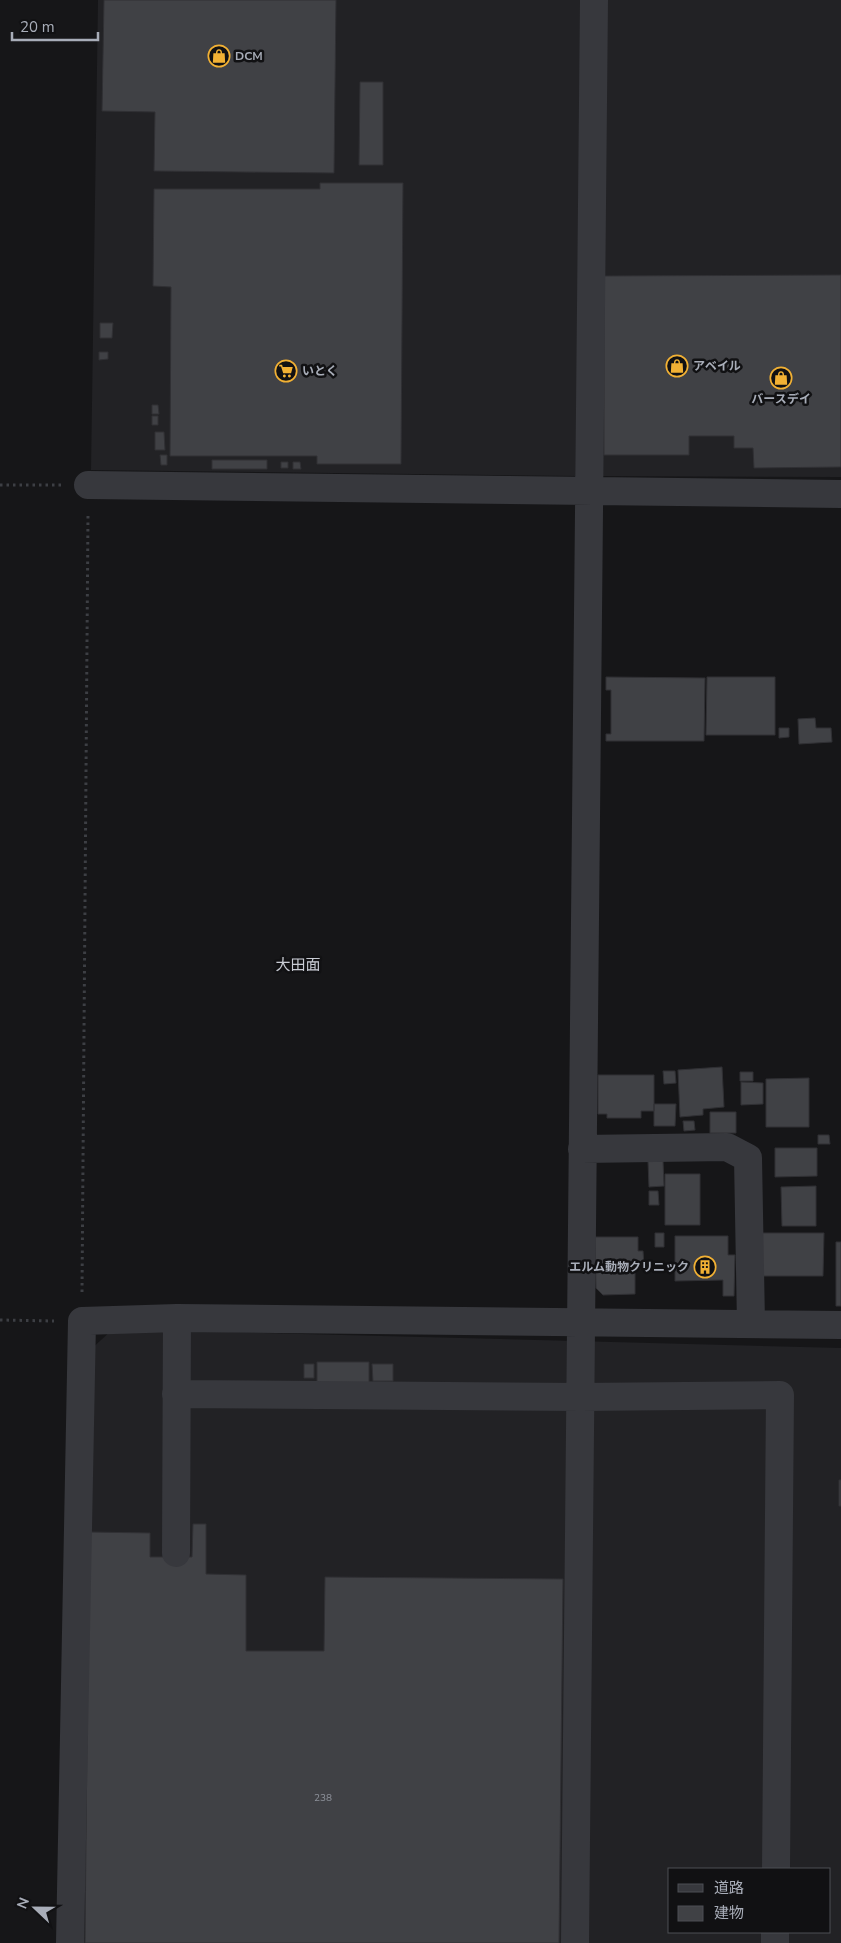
<svg xmlns="http://www.w3.org/2000/svg" width="841" height="1943" font-family="'Nunito Sans','Noto Sans JP',sans-serif">
<style>
.built{fill:#222225;fill-rule:evenodd}
.building{fill:#404145;stroke:#303034}
.lines{fill:none;stroke-linecap:round;stroke-linejoin:round}
.path{stroke:#3d3f44;stroke-width:3;stroke-dasharray:2.5 4;stroke-linecap:butt}
.minor{stroke:#37383d;stroke-width:28}
.labels{text-anchor:middle;stroke-width:5;stroke-linejoin:round;paint-order:stroke}
.number-label{font-size:10px;fill:#8e929b}
.poi-label{font-size:12px;font-weight:bold;fill:#a8adb8;stroke:#111113;text-anchor:start}
.quarter-label{font-size:15px;fill:#c9ccd4;stroke:#111113}
</style>
<rect width="100%" height="100%" fill="#161618"/>
<path class="built" d="M98 0H582L577 476 91 470Z
M603 0H841V477L596 476Z
M113 1329 841 1348V1943H81L88 1352ZM670 1869H830V1932H670Z"/>
<path class="building" d="M104 0H336L334 173 154 171 155 112 102 111Z
M360 82H383V165H359Z
M320 183H403L401 464H317V456H170L171 287 153 286 154 189H320Z
M841 275V467L754 468 753 448H734V436H689V455H604V276Z
M100 323H113L112 338H100Z
M99 352H108V359L99 360Z
M152 405H158L159 414H152Z
M152 416H158V425H152Z
M155 432H164L165 450H155Z
M160 455H167V465H161Z
M212 460H267V469H212Z
M281 462H288V468H281Z
M293 462H300L301 469H293Z
M606 677 705 678 704 741H606V734H611V690H606Z
M707 677H775V735H706Z
M815 718 816 728H831L832 742 799 744 798 719Z
M779 728H789V737L779 738Z
M722 1067 724 1107 703 1109V1115L680 1117 678 1070Z
M663 1071H675L676 1083 664 1084Z
M740 1072H753V1081H740Z
M598 1075H654V1111H641V1118H607V1114H598Z
M809 1078V1127H766V1079Z
M741 1082 763 1083V1104L741 1105Z
M654 1104H676L675 1126H654Z
M710 1112H736V1133H710Z
M683 1121H694L695 1130 684 1131Z
M818 1135H829L830 1144H818Z
M775 1148H817V1176L775 1177Z
M648 1161H663L664 1186 649 1187Z
M665 1174H700V1225H665Z
M816 1186V1226H782L781 1187Z
M649 1191H658L659 1205H649Z
M655 1233H664V1247H655Z
M761 1233H824L823 1276H761Z
M675 1236H728V1255H735L734 1296H723V1280L675 1281Z
M595 1237H638V1251H643L644 1265H635V1294L603 1295 596 1288Z
M836 1242H841V1306H836Z
M317 1362H369V1385L317 1384Z
M304 1364H314V1378H304Z
M372 1364H393V1381H373Z
M839 1480H841V1506H839Z
M193 1524H206V1574L246 1575V1651H324L325 1577 563 1579 559 1943H85L89 1532 150 1533V1557H192Z"/>
<g class="lines">
<path class="path" d="M0 485H61
M82 1292 88 514
M0 1320 54 1321"/>
<path class="minor" d="M88 485 841 494
M582 1149 727 1147 748 1158 751 1324
M176 1394 581 1397 780 1395 776 1869
M176 1553 177 1318
M70 1943 82 1321 177 1318 841 1325
M575 1943 594 0
M775 1943V1932"/>
</g>
<defs>
<g id="shop-ring" transform="scale(1.125)"><circle r="9.5" fill="#111113" stroke="#f2b134" stroke-width="1.5"/><path d="M-5-2.5h2.3a2.7 3.5 0 0 1 5.4 0H5L5.5 6h-11ZM-1.5-2.5h3a1.5 2.3 0 0 0-3 0Z" fill="#f2b134"/></g>
<g id="supermarket-ring" transform="scale(1.125)"><circle r="9.5" fill="#111113" stroke="#f2b134" stroke-width="1.5"/><path d="M-6-5.5h2.5l.6 2H6L4.5 2H-2.5L-4.4-4H-6ZM-1.5 3.2a1.3 1.3 0 1 0 .1 0ZM3 3.2a1.3 1.3 0 1 0 .1 0Z" fill="#f2b134"/></g>
<g id="building-ring" transform="scale(1.125)"><circle r="9.5" fill="#111113" stroke="#f2b134" stroke-width="1.5"/><path d="M-4-6H4V6H1V3H-1V6H-4ZM-2.5-4.3h1.7v1.8h-1.7ZM.8-4.3h1.7v1.8H.8ZM-2.5-1h1.7V.8h-1.7ZM.8-1h1.7V.8H.8Z" fill="#f2b134"/></g>
</defs>
<g fill-rule="evenodd">
<use href="#shop-ring" x="219" y="56"/>
<use href="#shop-ring" x="677" y="366"/>
<use href="#supermarket-ring" x="286" y="371"/>
<use href="#shop-ring" x="781" y="378"/>
<use href="#building-ring" x="705" y="1267"/>
</g>
<g class="labels">
<g class="number-label">
<text x="323" y="1801">238</text>
</g>
<g class="poi-label">
<text x="235" y="60">DCM</text>
<text x="693" y="370">アベイル</text>
<text x="302" y="375">いとく</text>
<text x="781" y="403" text-anchor="middle">バースデイ</text>
<text x="689" y="1271" text-anchor="end">エルム動物クリニック</text>
</g>
<g class="quarter-label">
<text x="298" y="970">大田面</text>
</g>
</g>
<rect x="668" y="1868" width="162" height="65" fill="#111113" stroke="#4d4f55"/>
<rect x="678" y="1884" width="25" height="8" fill="#37383d" stroke="#4d4f55"/>
<text x="714" y="1893" font-size="15" fill="#a8adb8">道路</text>
<rect x="678" y="1906" width="25" height="15" fill="#404145" stroke="#4d4f55"/>
<text x="714" y="1918" font-size="15" fill="#a8adb8">建物</text>
<g transform="translate(35 1908) rotate(292)" stroke="#111113" stroke-width="4" paint-order="stroke">
<path d="M0-4L9 19L0 12L-9 19Z" fill="#a8adb8"/>
<text y="-8" font-size="14" font-weight="bold" text-anchor="middle" fill="#a8adb8">N</text>
</g>
<path d="M12 32v8h86v-8" fill="none" stroke="#a8adb8" stroke-width="2.5"/>
<text x="20" y="32" font-size="15" fill="#a8adb8" stroke="#111113" stroke-width="4" paint-order="stroke">20 m</text>
</svg>
